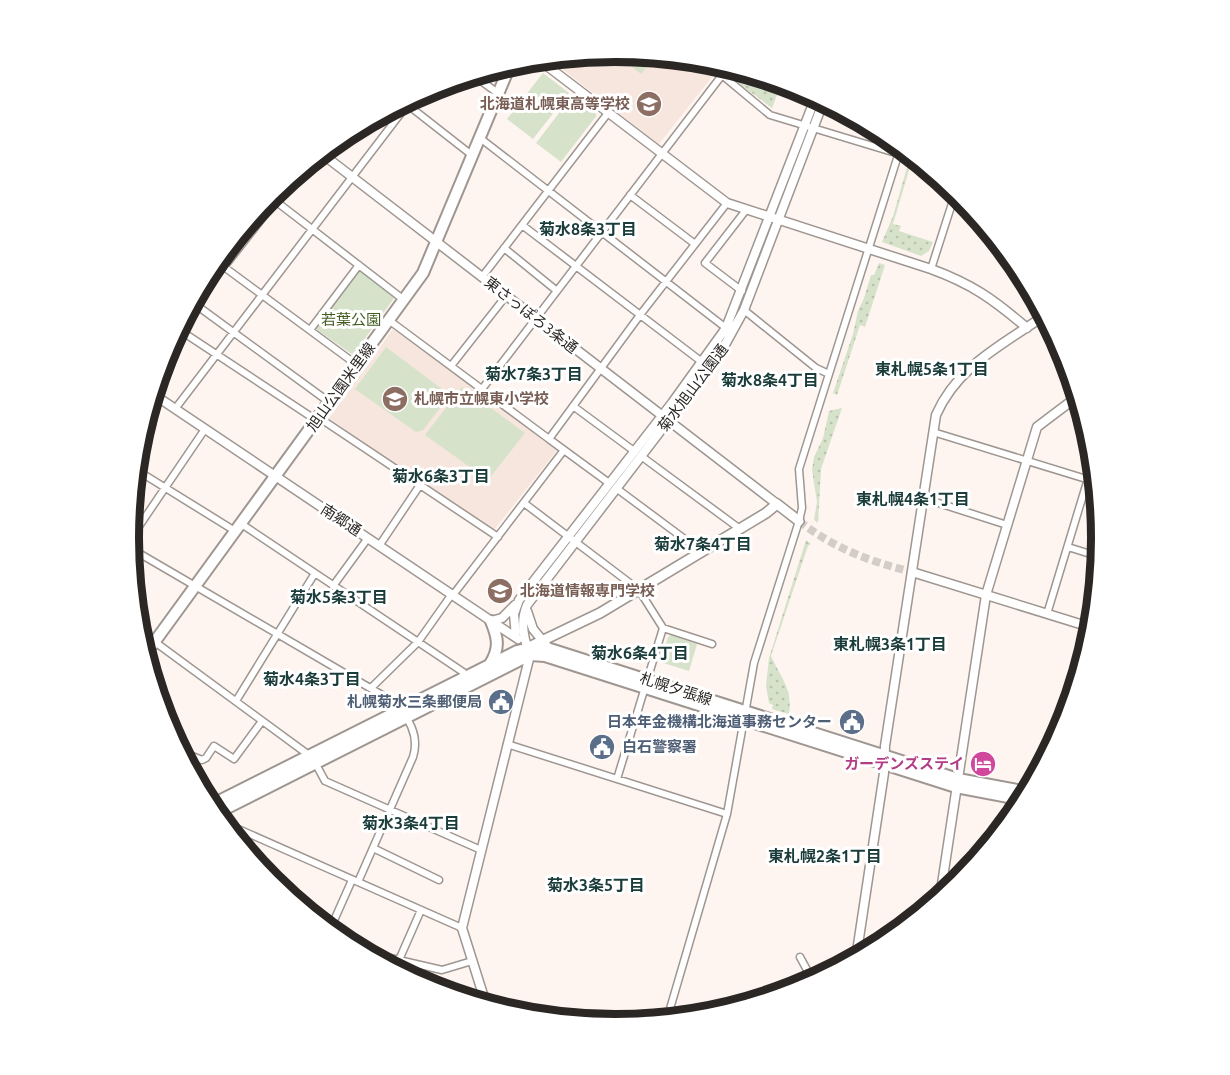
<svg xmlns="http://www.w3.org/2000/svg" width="1230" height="1075" font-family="Ubuntu,'Noto Sans JP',sans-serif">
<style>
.built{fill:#f7e6dd}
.grass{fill:url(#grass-dots)}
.park{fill:#d6e2ca}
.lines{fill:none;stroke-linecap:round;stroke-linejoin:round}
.tertiary-tunnel{stroke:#d4ccc7;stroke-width:8;stroke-dasharray:8 4;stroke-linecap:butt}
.minor-casing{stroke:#9e9691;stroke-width:9}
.tertiary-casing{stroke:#9e9691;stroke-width:11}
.secondary-casing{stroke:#9e9691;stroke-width:12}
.primary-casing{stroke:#9e9691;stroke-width:14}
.minor{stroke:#fff;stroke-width:6}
.tertiary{stroke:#fff;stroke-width:8}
.secondary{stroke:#fff;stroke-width:9}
.primary{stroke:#fff;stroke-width:10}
.labels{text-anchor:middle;stroke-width:6;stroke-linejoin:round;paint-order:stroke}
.education-label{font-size:15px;font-weight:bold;fill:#785e54;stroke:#fff;text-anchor:start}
.street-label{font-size:15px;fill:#2b2725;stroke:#fff}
.park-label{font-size:15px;fill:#445c22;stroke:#fff}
.service-label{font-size:15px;font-weight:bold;fill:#4e5e75;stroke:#fff;text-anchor:end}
.hotel-label{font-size:15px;font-weight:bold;fill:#b23c85;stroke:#fff;text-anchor:end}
.neighbourhood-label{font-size:16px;font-weight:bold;fill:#1a3c3a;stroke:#fff}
.rim{fill:none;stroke:#2b2725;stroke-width:8}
</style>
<defs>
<pattern id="grass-dots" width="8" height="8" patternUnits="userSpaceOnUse" patternTransform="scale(1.5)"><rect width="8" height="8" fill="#d6e2ca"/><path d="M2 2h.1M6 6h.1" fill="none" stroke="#b8c2ad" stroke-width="1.8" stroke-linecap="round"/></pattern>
</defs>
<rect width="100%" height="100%" fill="#fef5f0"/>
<path class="built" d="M615 51 710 60 722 64 659 144 548 58Z
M393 329 558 449 494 530 422 483 329 418Z"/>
<path class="grass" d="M733 67 782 82 772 108 729 76Z
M911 154 912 160 893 224 901 226 899 231 933 242 929 251 921 256 882 242 893 216Z
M879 263 885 265 865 327 860 325 837 395 833 393 853 334 858 311 864 298 871 275H874Z
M842 408 821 469 818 523 814 520 817 502 812 470 814 457 823 438 829 411Z
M806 540 811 544 808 546 771 656C781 678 793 689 789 714L772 709 773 705 769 703 766 686 769 658Z"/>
<path class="park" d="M612 51H615L657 55 641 74Z
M543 73 569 93 533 139 507 119Z
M572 96 597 115 561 162 536 143Z
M360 270 395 297 353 355 316 329Z
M386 347 450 395 423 430 416 432 355 389Z
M462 387 525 433 488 480 425 435Z
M671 635 697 644 689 671 660 662 668 637Z"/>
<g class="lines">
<path class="tertiary-tunnel" d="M799 521C835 549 869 561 912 572"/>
<g class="minor-casing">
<path id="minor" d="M473 75 499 94
M722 75 770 115 899 154
M404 102 473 156
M480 138 726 328
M630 195 695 244
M269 196 404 300
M522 225 702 362
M504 248 557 291
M216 261 357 365
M224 267 299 171
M931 269 956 191
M482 277 608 113
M742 291 705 263 746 210
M192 302 329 402
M744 310 816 368 829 374
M390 321 549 439
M178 329 316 420
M310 330 359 265
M451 366 506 296
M482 389 729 66
M573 406 634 451
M175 409 414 96
M318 417 498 537
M933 432 1096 482
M641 456 740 529
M135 469 235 531
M609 483 549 439 640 315 727 203
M616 488 702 552
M923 498 1007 525
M524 503 639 590 663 628 617 779
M240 523 463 672 467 676
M129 541 205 429
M379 546 420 485
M1068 547 1100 557
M130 548 394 702C408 717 420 735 413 757L358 882
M333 586 368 538
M453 595 564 450
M1047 614 1094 459
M663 628 712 644
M138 633 155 642 306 753 318 768 325 781 481 850
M371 688 418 642 452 594
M236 701 315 573
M507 744 727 814
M180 751 202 760 206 758 214 746 234 759 262 721
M227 824 462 928
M373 848 439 880
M943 878 959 881
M320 922 332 925 352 880
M364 952 442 970 472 961
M800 957 813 981
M399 960 421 910
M667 1019 727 814 754 663 799 521 802 508 799 469 901 146"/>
</g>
<g class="tertiary-casing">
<path id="tertiary" d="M538 59 727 203 931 269C972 284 993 299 1027 328
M321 153 777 504
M153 394 518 639
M912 572 1093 628
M527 611 533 629 547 646
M491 621 502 618 515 605
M516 637 514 614 519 600 672 403 726 328 816 96
M222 807 226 827
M940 897 986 595 1037 427 1078 396
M856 958 884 773 885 746 936 415C958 365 1003 345 1045 315
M486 1004 462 928 530 655C523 638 520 621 527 605L721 352 744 310 824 100"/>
</g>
<g class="secondary-casing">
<path id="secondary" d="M529 647 600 613 766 513 777 504 799 521"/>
</g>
<g class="primary-casing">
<path id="primary" d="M145 655 423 273 511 63
M490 664C500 648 498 638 491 621
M209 806 517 651 534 647 550 649 958 779 1028 792
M215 814 530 655 545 656 956 787 1024 800"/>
</g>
<use href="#minor" class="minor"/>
<use href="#tertiary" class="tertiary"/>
<use href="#secondary" class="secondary"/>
<use href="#primary" class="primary"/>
</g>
<defs>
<g id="school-disc" transform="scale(1.35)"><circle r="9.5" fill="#8d6e63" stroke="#fff"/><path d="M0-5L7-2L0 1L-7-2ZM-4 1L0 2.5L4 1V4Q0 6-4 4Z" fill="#fff"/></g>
<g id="university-disc" transform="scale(1.35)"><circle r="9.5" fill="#8d6e63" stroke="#fff"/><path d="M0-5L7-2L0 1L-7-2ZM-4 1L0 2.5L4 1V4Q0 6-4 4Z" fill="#fff"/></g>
<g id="civic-disc" transform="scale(1.35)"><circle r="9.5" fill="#5c6f8a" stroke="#fff"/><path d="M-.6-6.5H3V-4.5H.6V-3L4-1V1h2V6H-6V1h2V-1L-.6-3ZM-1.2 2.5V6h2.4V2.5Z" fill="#fff"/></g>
<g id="hotel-disc" transform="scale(1.35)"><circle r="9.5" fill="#d1479c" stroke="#fff"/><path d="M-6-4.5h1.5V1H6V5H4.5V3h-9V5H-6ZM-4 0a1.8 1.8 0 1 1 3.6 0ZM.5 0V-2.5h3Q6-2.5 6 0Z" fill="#fff"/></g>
</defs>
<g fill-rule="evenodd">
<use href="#school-disc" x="649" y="104"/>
<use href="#school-disc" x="395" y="399"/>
<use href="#university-disc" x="500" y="591"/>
<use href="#civic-disc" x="501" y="702"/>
<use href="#civic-disc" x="852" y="722"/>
<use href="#civic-disc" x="602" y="747"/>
<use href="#hotel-disc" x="983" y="764"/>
</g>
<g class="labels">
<g class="education-label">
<text x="630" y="109" text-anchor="end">北海道札幌東高等学校</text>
<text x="414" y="404">札幌市立幌東小学校</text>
<text x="520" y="596">北海道情報専門学校</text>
</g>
<g class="street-label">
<text transform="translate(531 315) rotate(38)" y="5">東さっぽろ3条通</text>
<text transform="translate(341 387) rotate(-54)" y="5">旭山公園米里線</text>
<text transform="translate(693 388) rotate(-53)" y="5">菊水旭山公園通</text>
<text transform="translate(341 520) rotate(33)" y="5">南郷通</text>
<text transform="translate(676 689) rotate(18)" y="5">札幌夕張線</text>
</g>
<g class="park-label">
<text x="351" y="325">若葉公園</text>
</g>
<g class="service-label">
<text x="482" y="707">札幌菊水三条郵便局</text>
<text x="832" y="727">日本年金機構北海道事務センター</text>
<text x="622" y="752" text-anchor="start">白石警察署</text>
</g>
<g class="hotel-label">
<text x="964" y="769">ガーデンズステイ</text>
</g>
<g class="neighbourhood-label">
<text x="588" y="235">菊水8条3丁目</text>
<text x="932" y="375">東札幌5条1丁目</text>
<text x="534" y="380">菊水7条3丁目</text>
<text x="770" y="386">菊水8条4丁目</text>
<text x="441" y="482">菊水6条3丁目</text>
<text x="913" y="505">東札幌4条1丁目</text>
<text x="703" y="550">菊水7条4丁目</text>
<text x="339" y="603">菊水5条3丁目</text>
<text x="890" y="650">東札幌3条1丁目</text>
<text x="640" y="659">菊水6条4丁目</text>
<text x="312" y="685">菊水4条3丁目</text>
<text x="411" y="829">菊水3条4丁目</text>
<text x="825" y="862">東札幌2条1丁目</text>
<text x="596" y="891">菊水3条5丁目</text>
</g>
</g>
<path d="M0 0H1230V1075H0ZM139 538a476 476 0 1 1 952 0a476 476 0 1 1-952 0Z" fill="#fff" fill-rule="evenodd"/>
<path class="rim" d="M139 538a476 476 0 1 1 952 0a476 476 0 1 1-952 0Z"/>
</svg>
